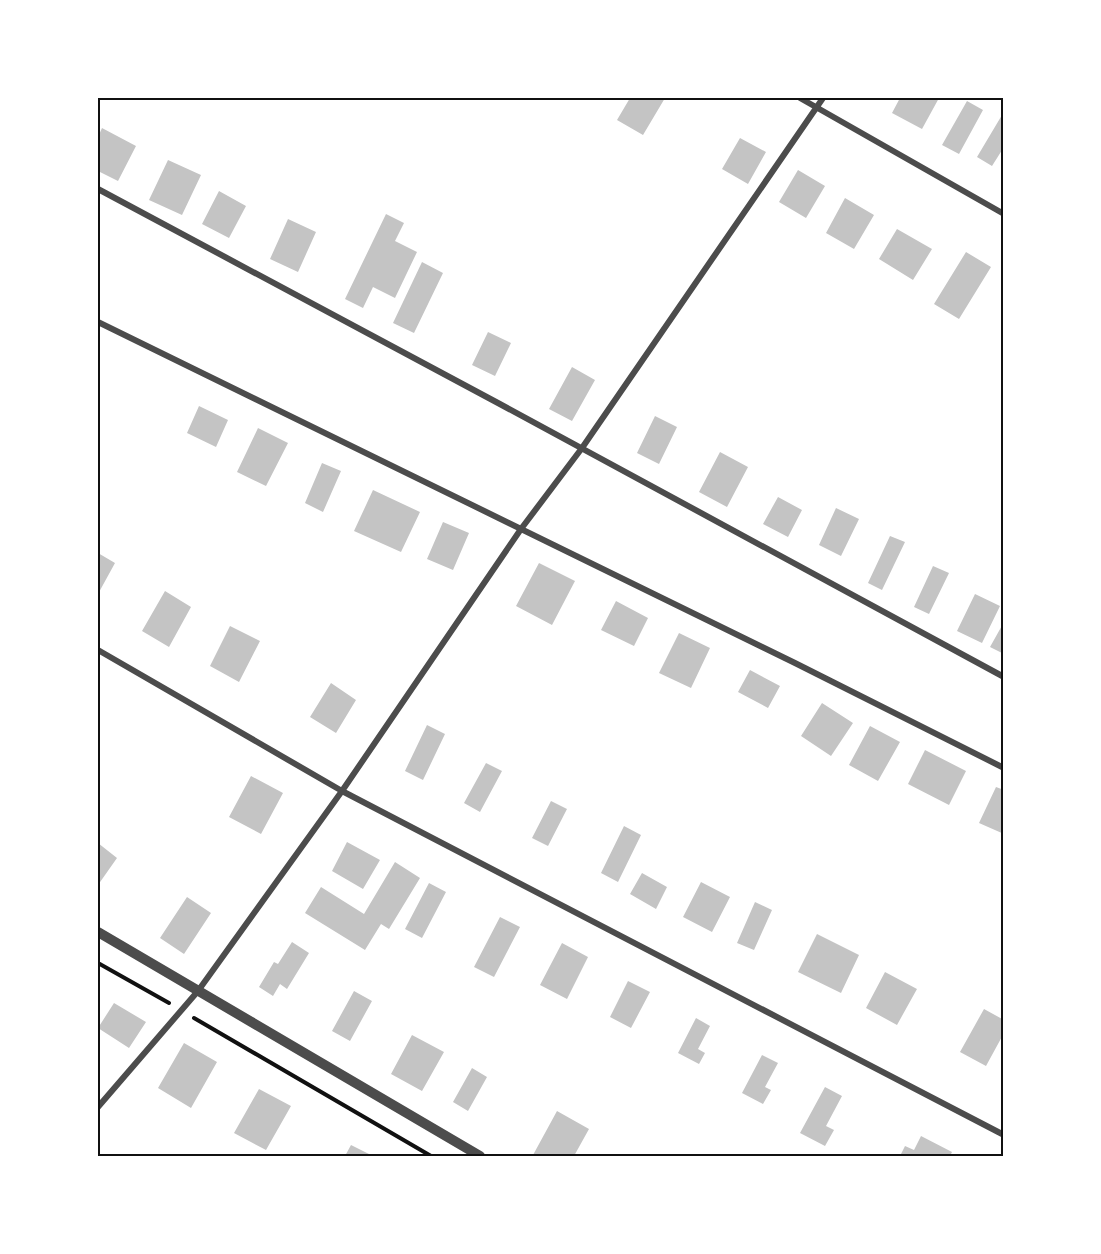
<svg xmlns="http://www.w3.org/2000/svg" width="1101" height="1254" font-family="'IBM Plex Sans',sans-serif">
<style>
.building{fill:#c4c4c4}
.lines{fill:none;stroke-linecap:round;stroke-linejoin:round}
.path{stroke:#111;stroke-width:4}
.minor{stroke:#4c4c4c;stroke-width:6}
.tertiary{stroke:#4c4c4c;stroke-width:10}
.neatline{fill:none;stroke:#111;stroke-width:2}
</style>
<rect width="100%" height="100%" fill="#fff"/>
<path class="building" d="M630 98H665L643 135 617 120Z
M900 98H939L922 129 892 113Z
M967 101 983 110 959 154 942 145Z
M1002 115 1004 116V147L992 166 977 157Z
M102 128 136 146 118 181 98 171V137Z
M740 138 766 152 748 184 722 169Z
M168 160 201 175 182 215 149 200Z
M798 170 825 186 806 218 779 202Z
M219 191 246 206 229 238 202 224Z
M845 198 874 215 854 249 826 233Z
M386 214 404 223 395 241 417 252 395 298 373 287 363 308 345 299Z
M288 219 316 232 298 272 270 259Z
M897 229 932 249 913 280 879 259Z
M966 252 991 267 959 319 934 304Z
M422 262 443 273 414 333 393 323Z
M488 332 511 343 495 376 472 365Z
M572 367 595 380 572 421 549 409Z
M199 406 228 420 216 447 187 433Z
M655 416 677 427 659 464 637 453Z
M258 428 288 443 266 486 237 472Z
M720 452 748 467 727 507 699 492Z
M322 463 341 471 323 512 305 503Z
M373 490 420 512 401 552 354 531Z
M778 497 802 510 788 537 763 524Z
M836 508 859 519 841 556 819 545Z
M443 522 469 533 453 570 427 559Z
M890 536 905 542 882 590 868 583Z
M98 553 115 563 98 594Z
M539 563 575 581 552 625 516 606Z
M933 566 949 573 929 614 914 607Z
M165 591 191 607 169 647 142 631Z
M975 594 1000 606 982 643 957 631Z
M616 601 648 618 634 646 601 630Z
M1004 622V654L990 647Z
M230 626 260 641 239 682 210 666Z
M679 633 710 648 691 688 659 673Z
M750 670 780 686 768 708 738 692Z
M331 683 356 700 336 733 310 717Z
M822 703 853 723 831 756 801 736Z
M427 725 445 734 423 780 405 771Z
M870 726 900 742 878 781 849 765Z
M925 750 966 771 949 805 908 784Z
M486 763 502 771 480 812 464 803Z
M251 776 283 793 261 834 229 817Z
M996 787 1004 790V834L979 823Z
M551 801 567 809 548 846 532 838Z
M624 826 641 835 618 882 601 873Z
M347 842 380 860 363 889 332 871Z
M98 843 117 858 98 885Z
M395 862 420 878 389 929 381 924 365 950 305 913 321 887 364 914Z
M642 873 667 887 656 909 630 894Z
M701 882 730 897 712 932 683 917Z
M429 883 446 892 422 938 405 929Z
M187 897 211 913 184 954 160 938Z
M755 902 772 910 754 950 737 943Z
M500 917 520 927 494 977 474 967Z
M817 934 859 955 841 993 798 972Z
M292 942 309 953 287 989 280 984 273 996 259 987 274 962 278 964Z
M562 943 588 957 567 999 540 985Z
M885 972 917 989 897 1025 866 1008Z
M628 981 650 992 631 1028 610 1017Z
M354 991 372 1001 350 1041 332 1031Z
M114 1003 146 1022 129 1048 98 1028Z
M984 1009 1004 1020V1033L986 1066 960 1052Z
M696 1018 710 1026 698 1049 705 1053 699 1064 678 1053Z
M412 1035 444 1052 422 1091 391 1074Z
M184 1043 217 1062 191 1108 158 1088Z
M762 1055 778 1063 765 1087 771 1090 763 1104 742 1093Z
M472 1068 487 1077 468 1111 453 1102Z
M825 1087 842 1096 826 1126 834 1130 825 1146 800 1133Z
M259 1089 291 1106 266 1150 234 1133Z
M557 1111 589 1129 574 1156H535L533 1155Z
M921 1136 952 1152 950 1156H900L905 1146 914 1150Z
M351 1145 373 1156H345Z"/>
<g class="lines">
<path class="path" d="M98 963 169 1003
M194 1018 431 1156"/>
<path class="minor" d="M800 98 1004 214
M98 189 498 403 1004 677
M98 322 795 663 1004 768
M98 650 342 791 1004 1135
M98 1107 198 991 342 791 521 529 582 448 823 98"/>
<path class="tertiary" d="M98 932 480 1156"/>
</g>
<rect width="1101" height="1254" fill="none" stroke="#ffffff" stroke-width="198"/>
<rect x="99" y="99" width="903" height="1056" class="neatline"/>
</svg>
